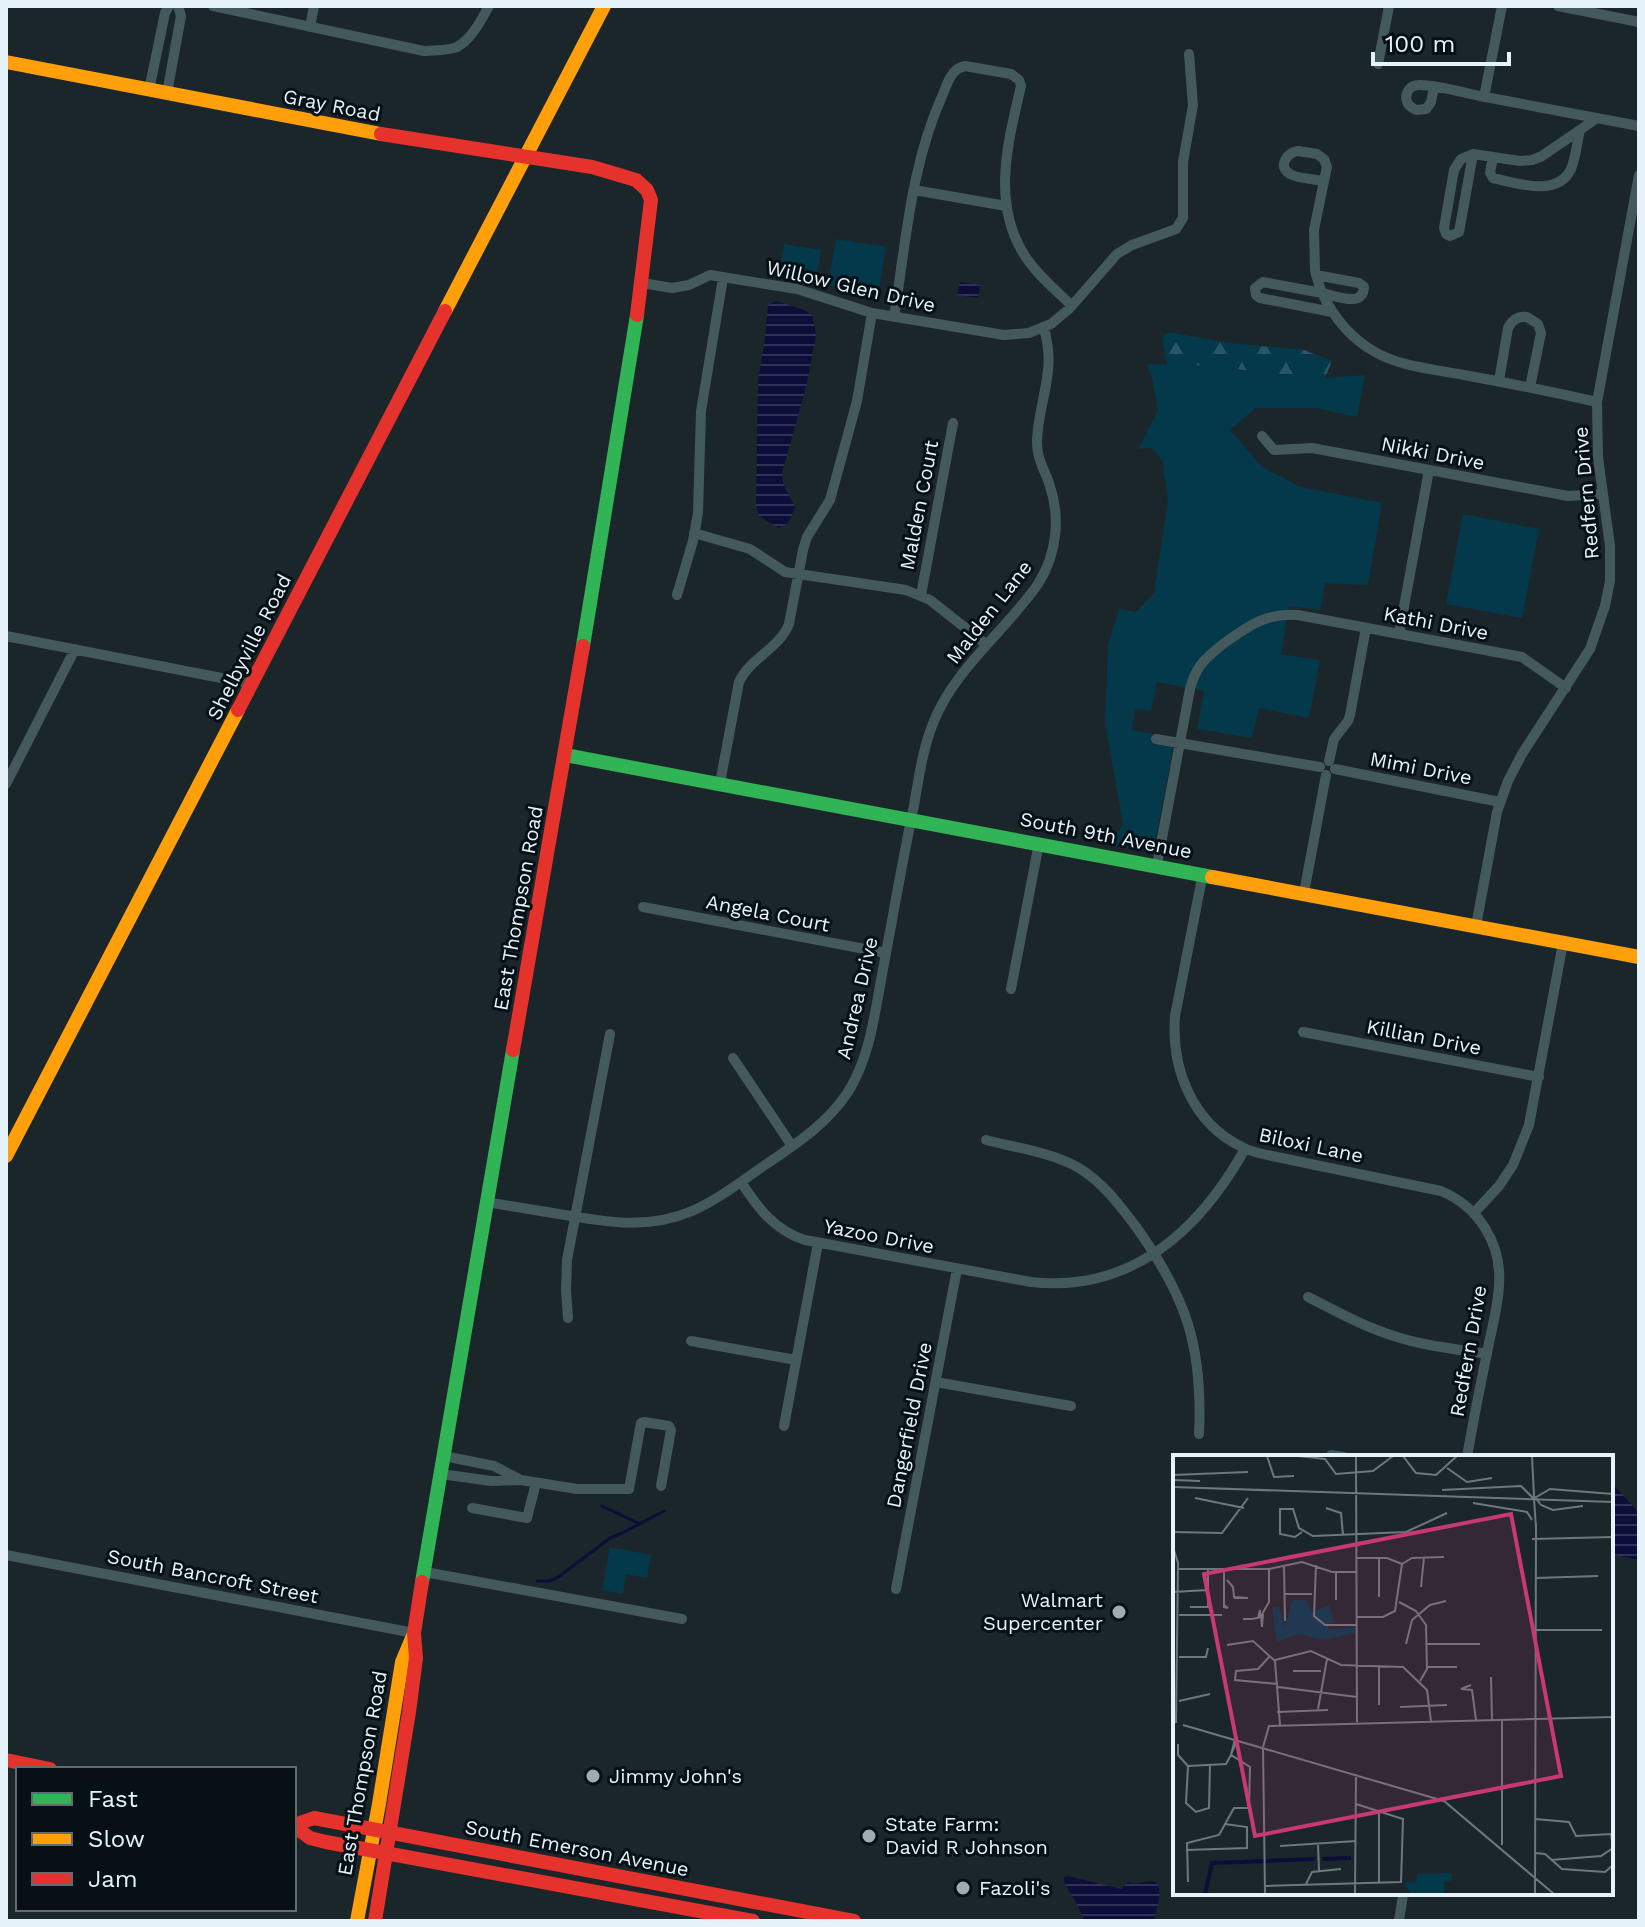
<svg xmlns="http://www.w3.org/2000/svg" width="1645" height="1927" font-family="'Work Sans',sans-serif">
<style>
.forest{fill:url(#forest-firs)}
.park{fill:#04394c}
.water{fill:url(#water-rules)}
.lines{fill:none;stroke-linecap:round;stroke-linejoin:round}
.stream{stroke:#0c0d39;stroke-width:3}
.street{stroke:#44595c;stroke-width:10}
.fast{stroke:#30b455;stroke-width:14}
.slow{stroke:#ff9f0a;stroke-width:14}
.jam{stroke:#e5322d;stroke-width:14}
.poi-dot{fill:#a0abb2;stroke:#071014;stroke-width:3}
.labels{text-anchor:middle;stroke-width:6;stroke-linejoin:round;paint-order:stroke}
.street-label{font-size:20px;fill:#e7f3fa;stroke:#071014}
.poi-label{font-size:20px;fill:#e7f3fa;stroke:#071014;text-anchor:start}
.inset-river{fill:none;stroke:#0c0d39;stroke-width:4}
.inset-road{fill:none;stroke:#6d787e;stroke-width:2}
.view{fill:#c83973;fill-opacity:0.15;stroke:#c83973;stroke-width:4}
.inset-edge{fill:none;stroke:#e7f3fa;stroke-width:4}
</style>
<defs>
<pattern id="forest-firs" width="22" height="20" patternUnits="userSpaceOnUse" patternTransform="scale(2)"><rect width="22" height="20" fill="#04394c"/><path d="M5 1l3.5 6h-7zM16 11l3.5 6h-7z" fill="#295667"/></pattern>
<pattern id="water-rules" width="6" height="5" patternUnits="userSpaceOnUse" patternTransform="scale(2)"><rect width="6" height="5" fill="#0c0d39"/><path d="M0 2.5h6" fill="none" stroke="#2f3157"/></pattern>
</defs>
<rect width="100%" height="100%" fill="#1b262b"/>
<path class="forest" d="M1169 332 1228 343 1304 350 1332 361 1325 378 1312 379 1212 366 1167 365 1162 337Z"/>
<path class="park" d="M836 239 886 247 878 293 828 285Z
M784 244 821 250 817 276 780 270Z
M1147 364 1212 366 1312 379 1365 375 1357 417 1316 408H1255L1230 430 1262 467 1301 487 1382 503 1368 585 1325 583 1320 610 1289 606 1281 654 1320 660 1309 718 1259 708 1252 738 1197 729 1204 691 1157 682 1151 711 1135 709 1132 730 1175 738 1156 837 1147 851 1110 844 1123 824 1105 723 1108 645 1119 609 1136 612 1154 593 1168 499 1162 460 1152 448 1138 449 1158 411 1153 382Z
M1463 514 1539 529 1522 618 1446 604Z
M610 1547 651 1555 647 1578 626 1574 623 1594 602 1590Z"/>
<path class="water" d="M960 282 980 285 978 298 957 295Z
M776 301 804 310 812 315 816 334 807 383 782 473C783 491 790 493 795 508L788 523 779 528 759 516 756 505 758 381 765 338 768 305Z
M1611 1482 1639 1513V1560L1611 1554Z
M1068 1876 1121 1889 1128 1882C1138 1887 1147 1878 1157 1883 1163 1894 1156 1909 1154 1921H1084C1080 1906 1070 1895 1064 1881V1877Z"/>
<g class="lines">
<path class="stream" d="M602 1506 638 1523
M537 1581H549L557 1578 610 1538 622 1533 664 1511"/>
<path class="street" d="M213 6 424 51C434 50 448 51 457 47 472 39 481 20 489 6
M1558 6 1639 22
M310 27 314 6
M1378 64 1389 6
M1434 87 1431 102 1426 109 1416 110C1411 107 1409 107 1407 102 1404 93 1410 85 1419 85 1433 84 1465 93 1480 96 1533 106 1586 116 1639 126
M149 90 165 13 169 6
M167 93 181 16 178 6
M1484 97 1502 6
M1298 151 1317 154 1324 159 1327 167 1324 181C1315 179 1299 179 1290 174 1277 166 1287 153 1298 151Z
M1473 154 1459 232 1450 236 1446 234 1444 228 1454 170 1461 159 1473 154 1520 161 1532 160 1542 156 1580 130
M1493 157 1490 173 1493 178C1517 183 1557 198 1571 169 1576 157 1577 143 1580 130L1597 118
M914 190 1006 206
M1316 275 1359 283 1364 287C1363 308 1336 296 1322 293 1319 286 1317 278 1315 270L1314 230 1324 181
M642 283 672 288 689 285 710 275 797 289 872 313 1004 335 1029 333 1051 324 1069 309 1117 254 1132 245 1176 229 1183 218V162L1193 105 1189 54
M1332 312 1260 298 1256 295 1255 288 1263 282 1322 293C1334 318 1350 338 1375 352 1401 367 1434 369 1464 375 1508 383 1553 392 1597 402
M894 317C906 242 911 164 943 94 948 82 951 69 965 66L1011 74 1019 80 1021 86C1008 142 991 204 1025 256 1037 275 1056 290 1072 306
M1499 381 1508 328C1512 320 1518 316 1527 317L1538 324 1541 333 1530 387
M1262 436 1274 450 1312 448 1568 496 1602 494
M694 533 750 549 785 572 906 590 930 600 987 645
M677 595 693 541 698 513 701 411 723 278
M921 595 953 423
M1399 634 1429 470
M6 636 252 684
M1156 739 1320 767
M1329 761 1334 739 1348 721 1350 715 1366 628
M1335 769 1500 802
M720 783 739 682C750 658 779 649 789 624L803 550 807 537 830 500 857 401 872 313
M6 784 75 649
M1157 865 1190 689C1192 681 1195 673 1200 666 1206 657 1215 651 1223 644 1247 627 1266 612 1298 615L1522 657 1566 688
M1203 873 1175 1016C1171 1068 1192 1123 1242 1147 1251 1152 1262 1154 1272 1156L1441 1191C1479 1207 1502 1244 1499 1285 1498 1308 1491 1331 1487 1353 1480 1387 1473 1422 1467 1457
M1304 893 1326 775
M643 907 886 953
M1476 926 1497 812 1508 781 1522 754 1590 649 1605 606 1610 581V546L1598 457 1597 402 1639 175
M1011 989 1039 843
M1303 1032 1539 1077
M733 1058 792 1146
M986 1140C1016 1148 1051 1152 1079 1168 1102 1182 1118 1203 1134 1224 1186 1296 1203 1345 1199 1434
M741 1182C758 1208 774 1230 805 1240L1031 1282C1131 1293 1199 1231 1245 1149
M486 1202C510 1206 535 1210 559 1214 604 1222 648 1230 692 1211 719 1199 742 1181 765 1165 796 1144 827 1124 848 1092 869 1058 874 1019 881 980 892 922 902 863 914 805 919 777 923 747 934 721 954 670 1007 629 1038 584 1057 554 1061 517 1049 483 1044 469 1037 458 1037 443 1037 418 1046 394 1048 370 1050 355 1047 341 1044 327
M1474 1213 1499 1186 1513 1165 1529 1125 1563 943
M1308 1297C1336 1311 1364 1327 1394 1336 1424 1346 1456 1349 1487 1354
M568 1318 566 1290 567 1260 610 1034
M691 1341 796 1360
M936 1382 1071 1406
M784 1426 818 1243
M1331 1455 1344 1457
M444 1456 494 1466 519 1479
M441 1474 491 1481 521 1480 577 1489H629L641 1423 644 1422 669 1426 671 1430 661 1486
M472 1508 527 1518 536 1483
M6 1555 414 1633
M425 1572 682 1619
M896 1589 957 1269
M1399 1921 1403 1895"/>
<path class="fast" d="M583 646 637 315
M565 755 1212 877
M422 1582 513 1050"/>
<path class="slow" d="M6 62 381 134
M445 311 604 6
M1212 877 1639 957
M6 1156 238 710
M357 1921 379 1804 402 1662 413 1636"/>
<path class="jam" d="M381 134 592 167 636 180 647 190 651 200 637 315
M238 710 445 311
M513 1050 583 646
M6 1760 50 1769
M294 1825 314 1818 854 1921
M294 1826 310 1838 326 1842 753 1921
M375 1921 409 1712 416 1658 414 1633 422 1582"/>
</g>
<g class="poi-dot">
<circle cx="1119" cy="1612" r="8"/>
<circle cx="593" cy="1776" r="8"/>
<circle cx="869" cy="1836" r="8"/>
<circle cx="963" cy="1888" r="8"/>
</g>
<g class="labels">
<g class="street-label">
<text transform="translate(332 105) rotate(11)" y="7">Gray Road</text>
<text transform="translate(851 286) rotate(13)" y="7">Willow Glen Drive</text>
<text transform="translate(1433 453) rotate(11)" y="7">Nikki Drive</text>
<text transform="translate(1586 493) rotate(-95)" y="7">Redfern Drive</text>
<text transform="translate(919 505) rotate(-79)" y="7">Malden Court</text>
<text transform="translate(989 612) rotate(-52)" y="7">Malden Lane</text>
<text transform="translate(1436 623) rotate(11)" y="7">Kathi Drive</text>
<text transform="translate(249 647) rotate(-63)" y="7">Shelbyville Road</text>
<text transform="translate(1421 768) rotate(11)" y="7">Mimi Drive</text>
<text transform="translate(1106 835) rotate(11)" y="7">South 9th Avenue</text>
<text transform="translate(518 908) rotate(-80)" y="7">East Thompson Road</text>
<text transform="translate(768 913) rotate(11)" y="7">Angela Court</text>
<text transform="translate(857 998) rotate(-77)" y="7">Andrea Drive</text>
<text transform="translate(1424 1037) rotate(11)" y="7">Killian Drive</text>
<text transform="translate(1311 1145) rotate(12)" y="7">Biloxi Lane</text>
<text transform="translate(879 1236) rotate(11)" y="7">Yazoo Drive</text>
<text transform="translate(1468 1351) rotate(-80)" y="7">Redfern Drive</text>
<text transform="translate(909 1425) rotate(-79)" y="7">Dangerfield Drive</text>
<text transform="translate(213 1576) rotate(11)" y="7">South Bancroft Street</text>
<text transform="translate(362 1773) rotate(-80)" y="7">East Thompson Road</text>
<text transform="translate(577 1848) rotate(11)" y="7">South Emerson Avenue</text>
</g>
<g class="poi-label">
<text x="1103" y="1607" text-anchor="end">Walmart<tspan x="1103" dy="23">Supercenter</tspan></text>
<text x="609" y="1783">Jimmy John's</text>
<text x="885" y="1831">State Farm:<tspan x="885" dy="23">David R Johnson</tspan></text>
<text x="979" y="1895">Fazoli's</text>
</g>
</g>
<g transform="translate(1173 1455)">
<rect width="440" height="440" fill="#1b262b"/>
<path d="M279 418 278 426 271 427V439H238L231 428 243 427 244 419Z" fill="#04394c"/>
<path d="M119 145H133L139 157 156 150 161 168H155V175L182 172V178L150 185 125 179 104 187 99 152H106L112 172Z" fill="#04394c"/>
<path class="inset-river" d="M149 404 178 403M32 439 39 408 142 404"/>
<path class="inset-road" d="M29 1H87M94 1 101 22 121 21M125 1 152 4 163 19 200 16 220 1M183 1 184 267M230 1 243 18 263 20 284 1M359 1 361 41 368 50 380 55 410 51M274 13 294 27 319 23M0 20 75 17M0 25 27 26M0 32 440 47M269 35 348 31 361 44 363 72M22 43 71 53M360 44 377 34 440 39M300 48 354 57 359 65M153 53 168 58 170 80M0 77 49 78 75 43M129 77 122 82 107 79V54H120L126 73 140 81 233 77 274 58M359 84 440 82M0 92 5 108 3 268M183 103H214L229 109M206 103V142M229 109 239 103 271 102M143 110 141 161 152 170H184M111 111 112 166M5 114H96L129 107 159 117H184M51 115V152L55 153 51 150M163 117V145M363 123 425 121M54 125 60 132 61 142 62 143H75L61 142M248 132 251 102M0 137 35 135M112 139H139M226 147 243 156 253 170 254 214 247 226M17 152H35V115M90 159 89 172 88 161 96 147V114M6 160H49M184 162H210L222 156 229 109M70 164H79L84 163H85L87 162V155L85 163M361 175H429M233 189 239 165 257 150 273 146M254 189H307M54 190 80 186 102 206 107 270M97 201 85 214 63 216 62 225 105 229M6 202H33L35 193M102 205 138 196 168 210 230 212 254 235 258 266M206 210V250M254 212H284M120 216H148M318 222 319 265M298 230 288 234 299 235 303 265M105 232 184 242M6 246 37 239M227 252 274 250M145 254 154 204M104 257 155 255M329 264V390M10 270 271 346 381 439M62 284 58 300 64 285M5 289V300L15 311M90 292 92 439M90 292 96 271 440 262M15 311 53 309 58 300 77 312 76 353H61L46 380 14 388 15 427M15 311 13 348 23 357 36 353 37 309M362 364 396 367 403 381 438 379 440 394M145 388 146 416M107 391 183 386M13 395 74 393V372L52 369M362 398 372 399 389 414 432 417 440 410M378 405 428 401 440 393M133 429 139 417 168 414M206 429V356M92 431 228 427 230 364 183 349M182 439 183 319M362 439 363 69"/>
<path class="view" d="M338 59 388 321 82 381 31 119Z"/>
<rect width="440" height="440" class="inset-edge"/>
</g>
<rect width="1645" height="1927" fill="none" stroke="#e7f3fa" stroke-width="16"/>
<rect x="16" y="1767" width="280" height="144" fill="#071014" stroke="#616b70" stroke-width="2"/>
<rect x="32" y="1793" width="40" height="12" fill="#30b455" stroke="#616b70" stroke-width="2"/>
<text x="88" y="1807" font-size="24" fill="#e7f3fa">Fast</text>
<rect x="32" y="1833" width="40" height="12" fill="#ff9f0a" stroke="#616b70" stroke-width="2"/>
<text x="88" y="1847" font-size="24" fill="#e7f3fa">Slow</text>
<rect x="32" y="1873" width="40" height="12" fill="#e5322d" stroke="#616b70" stroke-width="2"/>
<text x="88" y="1887" font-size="24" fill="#e7f3fa">Jam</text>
<path d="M1373 52v12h136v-12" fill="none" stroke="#e7f3fa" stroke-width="4"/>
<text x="1385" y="52" font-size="24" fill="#e7f3fa" stroke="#071014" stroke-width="6" paint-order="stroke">100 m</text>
</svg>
